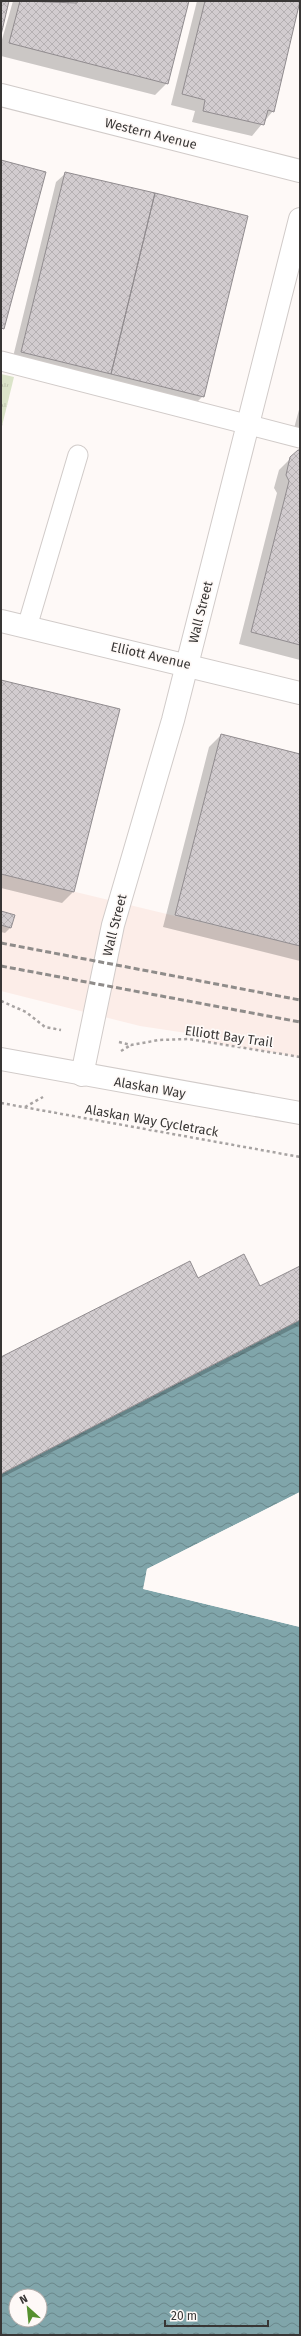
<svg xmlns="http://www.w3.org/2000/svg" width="301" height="2336" font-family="'Fira Sans',sans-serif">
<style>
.built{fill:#fcede8}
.park{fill:url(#park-tufts)}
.water{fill:url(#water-waves);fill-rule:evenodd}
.pier{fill:#fef9f7}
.shadow{fill:#0003}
.building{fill:url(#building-cross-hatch);stroke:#918c8f}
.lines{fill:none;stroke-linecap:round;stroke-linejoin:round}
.service-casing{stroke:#d1cbc9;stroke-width:21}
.tertiary-casing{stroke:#d1cbc9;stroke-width:24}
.secondary-casing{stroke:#d1cbc9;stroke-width:24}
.primary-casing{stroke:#d1cbc9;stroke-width:24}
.path{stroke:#a7a3a2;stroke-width:2.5;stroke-dasharray:3 3;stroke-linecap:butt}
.service{stroke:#fff;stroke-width:19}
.tertiary{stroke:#fff;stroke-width:22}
.secondary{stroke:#fff;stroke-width:22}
.primary{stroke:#fff;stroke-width:22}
.rail{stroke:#8f8c8a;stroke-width:3;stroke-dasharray:6 3;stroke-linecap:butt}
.labels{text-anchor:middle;stroke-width:3.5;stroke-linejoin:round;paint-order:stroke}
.street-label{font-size:13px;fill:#383635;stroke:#fef9f7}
</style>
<defs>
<pattern id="park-tufts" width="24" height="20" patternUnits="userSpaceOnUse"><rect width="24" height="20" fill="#dbe4c9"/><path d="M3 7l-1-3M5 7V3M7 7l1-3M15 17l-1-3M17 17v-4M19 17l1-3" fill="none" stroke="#bdc4ad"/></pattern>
<pattern id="water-waves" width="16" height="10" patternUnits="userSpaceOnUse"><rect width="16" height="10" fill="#80a5aa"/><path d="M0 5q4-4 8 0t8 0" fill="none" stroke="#6a878b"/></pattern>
<pattern id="building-cross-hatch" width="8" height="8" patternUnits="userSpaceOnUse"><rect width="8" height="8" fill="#d2cccf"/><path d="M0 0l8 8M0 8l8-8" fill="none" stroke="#b5b0b2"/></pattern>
</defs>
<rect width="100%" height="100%" fill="#fef9f7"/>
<path class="built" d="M1 874 300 946V1057L214 1043 193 1034 140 1026 1 991Z"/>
<path class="park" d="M1 374 14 377 1 430Z"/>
<path class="water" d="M300 1320V1492L147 1569 144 1589 300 1627V2335H1V1474ZM16 2296H40V2320H16Z"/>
<path class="pier" d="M300 1492V1495L149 1571 146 1587 300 1625V1627L143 1589 147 1569Z"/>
<path class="shadow" d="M13 1 69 2 188 1 167 83 155 95 1 56V43Z
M197 1H300L273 111 252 136 192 122 195 111 171 105Z
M66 173 203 396 191 408 12 361 56 182Z
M300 406V435L293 432Z
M298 451H300V660L239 644 277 493 274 488 279 470Z
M1 681 73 892 62 903 1 888Z
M221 735 300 755V961L163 927 209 747Z
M1 913 11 927 5 933 1 932Z
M300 1267V1325L1 1478V1358L198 1280 260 1287Z"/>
<path class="building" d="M1 1H9L1 35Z
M20 1 77 3 78 1H189L168 84 9 43Z
M205 1H300L274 112 268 110 264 125 203 111 205 100 182 94Z
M1 160 46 172 4 329 1 328Z
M65 172 155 193 111 374 21 352Z
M155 193 248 216 204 397 111 374Z
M298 450H300V645L251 632 289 481 286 475 290 457Z
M1 680 120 709 74 892 1 874Z
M221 734 300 754V946L175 915Z
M1 911 15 915 11 928 1 925Z
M244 1254 260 1286 300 1266V1320L1 1474V1357L190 1261 198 1278Z"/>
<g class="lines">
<g class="service-casing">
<path id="service" d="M1 361 300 438
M27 627 78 455"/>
</g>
<g class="tertiary-casing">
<path id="tertiary" d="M82 1075 113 925 173 720 300 219"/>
</g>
<g class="secondary-casing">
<path id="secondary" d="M1 1059 300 1113"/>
</g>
<g class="primary-casing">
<path id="primary" d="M1 95 300 171
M1 621 300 693"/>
</g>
<path class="path" d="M1 1001 26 1012 45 1027 61 1030
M119 1042 131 1045 159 1040 189 1039 300 1057
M121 1051 131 1045
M1 1103 300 1157
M25 1107 43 1097"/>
<use href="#service" class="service"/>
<use href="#tertiary" class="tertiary"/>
<use href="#secondary" class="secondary"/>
<use href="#primary" class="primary"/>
<path class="rail" d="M1 943 300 1000
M1 966 300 1022"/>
</g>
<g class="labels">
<g class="street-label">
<text transform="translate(151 133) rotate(14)" y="5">Western Avenue</text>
<text transform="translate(200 612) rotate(-76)" y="5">Wall Street</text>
<text transform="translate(151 655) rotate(13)" y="5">Elliott Avenue</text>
<text transform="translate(114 925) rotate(-76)" y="5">Wall Street</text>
<text transform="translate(229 1036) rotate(8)" y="5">Elliott Bay Trail</text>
<text transform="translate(150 1087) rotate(10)" y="5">Alaskan Way</text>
<text transform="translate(152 1120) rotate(10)" y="5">Alaskan Way Cycletrack</text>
</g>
</g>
<rect width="301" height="2336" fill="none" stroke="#383635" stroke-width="4"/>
<g transform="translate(28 2308) rotate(333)"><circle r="19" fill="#fef9f7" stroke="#afaba9"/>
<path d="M0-3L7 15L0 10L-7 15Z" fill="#56912f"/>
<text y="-6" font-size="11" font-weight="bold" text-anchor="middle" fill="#383635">N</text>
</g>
<path d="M165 2320v6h103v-6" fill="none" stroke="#383635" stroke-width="2"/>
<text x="171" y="2320" font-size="12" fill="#383635" stroke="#fef9f7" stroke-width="3" paint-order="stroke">20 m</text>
</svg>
